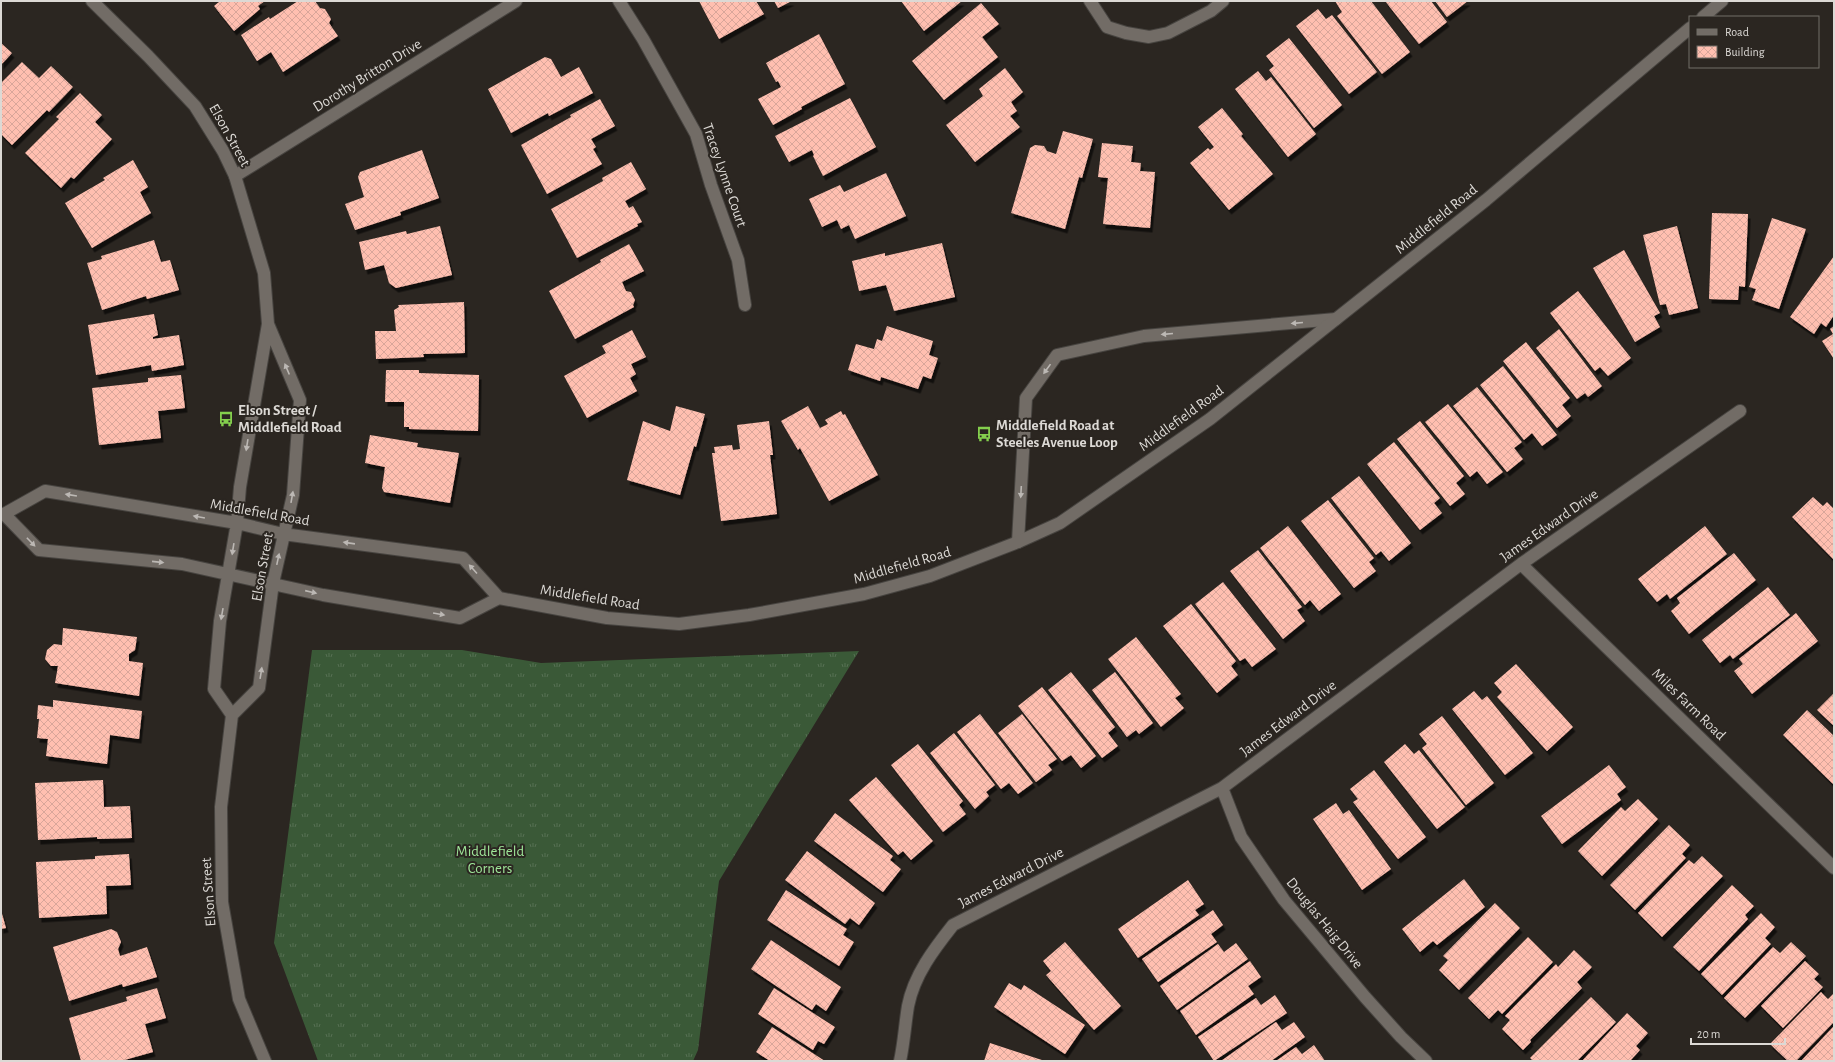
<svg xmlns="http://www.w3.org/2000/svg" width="1835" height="1062" font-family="'Alegreya Sans',sans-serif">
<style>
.grass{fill:url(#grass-tufts)}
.building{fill:url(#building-cross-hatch);filter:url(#shadow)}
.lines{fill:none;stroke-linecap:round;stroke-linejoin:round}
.lane-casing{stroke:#474440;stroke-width:14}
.street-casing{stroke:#474440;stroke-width:14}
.secondary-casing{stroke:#474440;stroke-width:14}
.lane{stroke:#726c66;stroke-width:12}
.street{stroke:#726c66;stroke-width:12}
.secondary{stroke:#726c66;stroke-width:12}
.oneway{fill:#bcb8b4}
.labels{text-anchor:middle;stroke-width:4;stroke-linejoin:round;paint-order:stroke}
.street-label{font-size:15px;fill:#dcd9d5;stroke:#2b2621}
.poi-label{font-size:15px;font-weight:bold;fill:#dcd9d5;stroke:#2b2621;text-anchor:start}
.park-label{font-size:15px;fill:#9fe699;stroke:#2b2621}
</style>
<defs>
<pattern id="grass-tufts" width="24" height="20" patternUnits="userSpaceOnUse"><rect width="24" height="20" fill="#3a5937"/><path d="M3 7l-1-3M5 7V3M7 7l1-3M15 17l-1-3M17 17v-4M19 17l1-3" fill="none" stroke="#567053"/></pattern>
<pattern id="building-cross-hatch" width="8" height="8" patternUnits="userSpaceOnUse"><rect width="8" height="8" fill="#ffbfb0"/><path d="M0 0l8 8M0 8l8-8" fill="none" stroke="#d9a69a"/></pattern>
<filter id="shadow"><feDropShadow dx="2.5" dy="4.5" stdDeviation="0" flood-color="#0009"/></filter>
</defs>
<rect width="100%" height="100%" fill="#2b2621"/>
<path class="grass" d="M312 650H462L541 663 859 651 719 881 698 1050 693 1061H318L274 943Z"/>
<path class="building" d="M220 1H265L258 6 260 9 234 31 214 6Z
M298 1H315L320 8 325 9 331 19 329 23 338 36 283 72 271 52 257 61 241 35 269 17 270 19Z
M699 1H756L764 14 719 39Z
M774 1H792L778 8Z
M901 1H962L924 31Z
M1335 1H1371L1410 52 1382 74 1337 16 1342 12Z
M1385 1H1431L1447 22 1419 44Z
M1435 1H1468L1447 17Z
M981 3 999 24 982 37 998 57 944 100 912 61Z
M1318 9 1326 19 1332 15 1377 72 1349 94 1296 26Z
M819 34 845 84 801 107 802 109 773 125 758 99 781 87 778 81 776 82 766 63Z
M1289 38 1342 105 1314 128 1269 70 1274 66 1266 56Z
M1 43 12 53 1 65Z
M545 57 551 59 561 77 579 67 593 93 549 116 548 113 511 133 488 89Z
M22 62 39 78 51 66 73 87 49 112 47 110 12 145 1 134V83Z
M1005 68 1023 92 1011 102 1017 111 1010 116 1020 127 975 162 946 125 983 96 979 89Z
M1258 71 1266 81 1271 77 1316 134 1288 157 1235 89Z
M80 93 102 115 95 122 112 139 74 179 71 177 61 188 25 153 59 119 56 117Z
M850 98 876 147 823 176 813 156 814 155 812 150 789 162 775 136Z
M600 99 615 126 591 139 596 147 593 149 602 164 547 194 521 145 571 117 570 115Z
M1222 108 1243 134 1241 136 1273 174 1229 210 1190 163 1208 148 1210 150 1214 147 1198 127Z
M1063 131 1093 139 1082 178 1079 177 1065 229 1011 213 1030 148 1035 145 1044 146 1047 151 1056 154Z
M1102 143 1133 146 1131 162 1141 163 1140 171 1155 172 1150 228 1103 224 1108 178 1098 177Z
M422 150 439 198 400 212 401 215 355 230 345 204 364 197 358 177 360 172Z
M133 160 148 187 140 192 151 213 92 248 65 203 105 180 103 178Z
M631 162 646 189 625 201 629 208 633 206 642 222 637 224 638 226 577 258 551 209 603 181 602 178Z
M886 173 906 216 855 239 849 225 841 229 837 220 822 227 809 199 840 185 844 192Z
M1712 213 1748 214 1745 287 1739 286 1738 300 1709 299Z
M1772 218 1806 229 1779 309 1752 300 1756 289 1749 287Z
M440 226 452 275 396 288 389 283 384 265 365 270 359 242 406 231 407 234Z
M1677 226 1698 308 1669 315 1666 304 1660 305 1643 235Z
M154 240 161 262 170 260 179 290 147 299 146 296 102 310 87 263 102 259 101 256Z
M942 243 955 297 894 311 886 285 859 291 852 261 885 253V256Z
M629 244 644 271 622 282 626 291 631 292 635 300 633 305 634 307 575 339 549 291 601 262 600 260Z
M1624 250 1660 313 1654 316 1660 327 1635 342 1593 268Z
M1834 256V315L1826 327 1821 323 1814 334 1790 317Z
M1578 291 1631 358 1608 376 1600 367 1595 371 1550 313Z
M464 302 465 353 423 354 424 357 376 359 375 331H396L394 310 399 307 398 305Z
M154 314 158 335 153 337V339L179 335 184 365 152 371 151 365 96 375 88 325Z
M887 326 933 341 929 355 938 358 931 379 923 376 918 389 881 377 880 381 848 370 856 344 874 349 877 339 882 341Z
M1834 326V359L1822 341 1833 334 1830 329Z
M1559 329 1602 386 1588 397 1585 393 1577 399 1536 348Z
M632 330 646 357 631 364 636 374 630 378 637 391 587 418 564 376 606 353 602 346Z
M1526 342 1570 398 1562 405 1571 416 1557 428 1503 361Z
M1503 366 1557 435 1542 446 1532 433 1524 440 1480 385Z
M386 370H419V373L479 375 478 431 409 429V427H404V402H385Z
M181 375 185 408 158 411 161 438 99 445 92 388 148 382V378Z
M1477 387 1522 442 1514 448 1523 459 1507 472 1453 406Z
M1448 404 1503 472 1487 484 1477 471 1470 477 1425 422Z
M676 406 705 414 696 447 694 446 680 495 627 480 643 421 670 431Z
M808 406 820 428 828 424 825 420 841 411 843 415 845 414 878 475 829 501 800 448 798 450 781 421Z
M769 421 773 455H770L777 514 721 521 712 453H715L714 447 732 445 733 450 740 449 737 425Z
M1420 421 1464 476 1456 483 1465 494 1450 506 1397 439Z
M370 435 418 443 417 447 459 453 450 503 384 492 382 488 385 467 365 463Z
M1394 442 1440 498 1434 503 1442 513 1420 530 1367 464Z
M1359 476 1411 543 1389 561 1381 551 1376 555 1331 498Z
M1813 497 1823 506 1827 502 1834 509V560L1792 517Z
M1328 500 1374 558 1369 562 1376 571 1354 588 1301 521Z
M1288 526 1341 594 1319 611 1310 600 1305 605 1260 548Z
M1705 526 1727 554 1670 599 1667 594 1657 602 1638 579Z
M1258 550 1302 607 1297 610 1305 621 1283 639 1230 571Z
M1734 553 1756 580 1689 634 1671 611 1680 603 1677 598Z
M1223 582 1276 649 1252 667 1245 658 1240 661 1195 604Z
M1768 587 1790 615 1733 659 1730 655 1720 663 1702 640Z
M1191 604 1236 661 1231 666 1238 675 1217 693 1163 626Z
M1796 613 1818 641 1752 694 1734 671 1743 664 1739 659Z
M63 628 137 637 135 650 129 654V661L143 663 139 696 55 683 58 666H51L45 659 47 650 54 644 62 645Z
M1136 637 1181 694 1175 698 1184 708 1161 727 1108 659Z
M1516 664 1573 727 1547 751 1497 697 1502 692 1494 683Z
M1071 672 1115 727 1108 733 1118 746 1102 758 1048 690Z
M1115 672 1153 723 1139 734 1136 730 1127 737 1092 690Z
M1042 687 1096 756 1081 768 1071 755 1062 761 1018 706Z
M1474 691 1482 700 1487 696 1533 753 1505 775 1452 709Z
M1834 693V726L1817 710Z
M53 700 142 711 139 739 110 735 107 764 46 756 48 739 37 738 39 719H37L38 705 53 707Z
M1807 710 1834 736V785L1783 735Z
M980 714 1033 783 1018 794 1009 783 1001 789 957 732Z
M1022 714 1057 759 1048 765 1052 770 1036 782 998 733Z
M1442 716 1494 783 1466 805 1422 748 1427 744 1419 734Z
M954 733 995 785 986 792 989 796 975 809 930 753Z
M918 744 963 801 959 805 966 814 943 832 891 765Z
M1405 744 1414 754 1419 750 1465 807 1437 829 1384 762Z
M1609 765 1626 787 1617 794 1621 800 1562 844 1541 816Z
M1374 770 1426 837 1398 859 1353 802 1358 799 1350 789Z
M876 777 933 841 911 860 903 851 898 855 849 800Z
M103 780 104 807 130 806 132 838 97 839V837L38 840 35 783Z
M1638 799 1658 819 1602 876 1578 851 1621 807 1625 811Z
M1336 803 1343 814 1349 810 1391 869 1362 890 1313 819Z
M835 813 893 856 890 860 901 869 883 892 814 841Z
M1669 825 1690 845 1682 854 1686 858 1635 910 1610 885Z
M807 851 875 903 859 925 850 918 845 924 785 880Z
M129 854 131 885 106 886 107 914 39 918 36 862 95 859V856Z
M1702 856 1723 876 1662 937 1638 913 1689 860 1694 864Z
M1464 879 1485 907 1437 945 1433 941 1420 952 1402 929Z
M1188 880 1204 904 1195 910 1199 915 1138 958 1118 929Z
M1732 885 1754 906 1745 915 1748 919 1699 971 1673 947Z
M786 890 847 929 843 935 854 942 839 966 767 920Z
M1495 903 1520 928 1459 990 1439 970 1448 960 1443 956Z
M1 910 6 928 1 929Z
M1213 910 1223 925 1211 934 1217 942 1158 982 1142 959Z
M1761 913 1775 927 1765 938 1771 944 1722 995 1701 974Z
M111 929 117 932 121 942 118 949 120 956 147 947 157 977 123 987 122 984 69 1001 53 947Z
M1528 937 1553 962 1502 1014 1498 1010 1489 1019 1468 998Z
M771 940 841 987 826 1011 816 1004 812 1010 751 969Z
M1065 942 1121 1006 1094 1030 1046 975 1051 971 1043 961Z
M1791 942 1806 956 1745 1018 1724 998 1773 947 1780 953Z
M1236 943 1248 959 1177 1010 1160 986 1218 944 1224 952Z
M1574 950 1592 967 1577 982 1582 988 1530 1040 1531 1042 1523 1050 1502 1029 1510 1020 1505 1016 1556 964 1558 967Z
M1250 961 1261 977 1248 986 1254 994 1196 1035 1180 1011Z
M1805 961 1819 974 1814 979 1823 987 1783 1028 1761 1006Z
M1009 983 1021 990 1024 985 1085 1025 1065 1054 994 1007Z
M157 988 166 1018 145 1024 153 1052 121 1061H81L69 1018 127 1001 126 997Z
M774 988 835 1027 824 1044 818 1041 813 1050 758 1014Z
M1821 992 1828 999 1834 993V1022L1796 1061H1788L1770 1044Z
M1275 995 1287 1013 1214 1061 1198 1037 1256 998 1261 1005Z
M1591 997 1616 1022 1577 1061H1533L1530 1058Z
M1627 1013 1648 1033 1636 1046 1640 1050 1630 1061H1582Z
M1276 1022 1282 1030 1294 1022 1305 1037 1271 1061H1221Z
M1834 1026V1061H1801Z
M772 1027 825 1061H770L756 1052Z
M990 1043 1045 1061H984Z
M1314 1045 1325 1061H1276L1296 1047 1302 1054Z"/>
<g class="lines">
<g class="lane-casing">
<path id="lane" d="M1018 542 1026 398 1057 355 1144 336 1336 319"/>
</g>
<g class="street-casing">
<path id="street" d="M619 1 643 39 696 134 711 185 738 260 745 305
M1090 1 1107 27 1126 33 1149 37 1168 33 1211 11 1223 1
M235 176 516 1
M1521 564 1834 868
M1222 788 1241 837 1284 900 1365 997 1401 1037 1426 1061
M900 1061C904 1043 905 1024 908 1006 914 975 934 949 953 925L1222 788 1521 564 1740 411"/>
</g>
<g class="secondary-casing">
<path id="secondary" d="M92 1 148 56 195 106 223 151 235 176 264 273 268 324 240 487 237 523 220 621 214 689 232 715
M1703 17 1722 1
M1 514H4L39 550 182 564 323 595 460 618 499 598 607 618 679 624 749 615 864 594 930 576 1018 542 1060 523 1210 419 1486 200 1690 28
M4 514 45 491 237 523 283 534 463 558 499 598
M265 1061 239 999 222 902 221 807 232 715 259 688 273 583 293 495 300 400 268 324"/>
</g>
<use href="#lane" class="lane"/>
<use href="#street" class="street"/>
<use href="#secondary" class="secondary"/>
</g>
<defs><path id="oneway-solid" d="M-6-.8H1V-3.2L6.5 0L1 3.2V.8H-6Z"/></defs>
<g class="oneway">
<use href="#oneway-solid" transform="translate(1297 323) rotate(175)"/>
<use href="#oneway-solid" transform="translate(1167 334) rotate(175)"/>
<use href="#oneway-solid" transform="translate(287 369) rotate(-113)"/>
<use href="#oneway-solid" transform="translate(1047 369) rotate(126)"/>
<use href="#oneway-solid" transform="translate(247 445) rotate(99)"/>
<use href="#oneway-solid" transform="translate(1021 492) rotate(93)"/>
<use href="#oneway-solid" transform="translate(71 495) rotate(-171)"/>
<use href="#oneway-solid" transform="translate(292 497) rotate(-80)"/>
<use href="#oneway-solid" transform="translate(199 517) rotate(-170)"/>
<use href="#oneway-solid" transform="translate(31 542) rotate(46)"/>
<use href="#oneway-solid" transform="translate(349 543) rotate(-172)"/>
<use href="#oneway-solid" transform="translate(233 549) rotate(99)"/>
<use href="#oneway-solid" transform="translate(278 559) rotate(-78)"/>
<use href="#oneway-solid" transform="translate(158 562) rotate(6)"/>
<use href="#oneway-solid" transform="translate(473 569) rotate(-132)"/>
<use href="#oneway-solid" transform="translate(311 592) rotate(13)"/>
<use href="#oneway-solid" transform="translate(222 614) rotate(100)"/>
<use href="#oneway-solid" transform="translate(439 614) rotate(10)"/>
<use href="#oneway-solid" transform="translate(261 673) rotate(-81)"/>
</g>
<defs>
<g id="bus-bare" transform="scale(1.2)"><path d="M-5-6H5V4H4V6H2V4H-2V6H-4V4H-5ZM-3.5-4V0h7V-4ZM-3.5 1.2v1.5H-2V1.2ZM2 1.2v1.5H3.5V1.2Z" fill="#84cf4d" stroke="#2b2621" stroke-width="2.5" paint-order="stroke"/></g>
</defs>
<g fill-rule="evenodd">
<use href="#bus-bare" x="226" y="419"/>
<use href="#bus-bare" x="984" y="434"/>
</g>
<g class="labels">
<g class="street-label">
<text transform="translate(367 75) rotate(-32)" y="5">Dorothy Britton Drive</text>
<text transform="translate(230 135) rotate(61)" y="5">Elson Street</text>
<text transform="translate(725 175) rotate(71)" y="5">Tracey Lynne Court</text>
<text transform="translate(1436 219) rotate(-39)" y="5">Middlefield Road</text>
<text transform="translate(1181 418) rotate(-36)" y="5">Middlefield Road</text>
<text transform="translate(260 512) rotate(10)" y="5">Middlefield Road</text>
<text transform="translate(1549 525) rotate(-35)" y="5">James Edward Drive</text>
<text transform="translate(902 565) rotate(-16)" y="5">Middlefield Road</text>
<text transform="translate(262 567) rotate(-80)" y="5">Elson Street</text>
<text transform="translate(590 597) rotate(9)" y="5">Middlefield Road</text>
<text transform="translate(1689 704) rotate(44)" y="5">Miles Farm Road</text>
<text transform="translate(1288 718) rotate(-37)" y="5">James Edward Drive</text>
<text transform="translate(1011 877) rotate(-27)" y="5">James Edward Drive</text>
<text transform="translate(208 892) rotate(-94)" y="5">Elson Street</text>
<text transform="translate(1325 923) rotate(51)" y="5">Douglas Haig Drive</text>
</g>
<g class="poi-label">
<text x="238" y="415">Elson Street /<tspan x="238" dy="17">Middlefield Road</tspan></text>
<text x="996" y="430">Middlefield Road at<tspan x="996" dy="17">Steeles Avenue Loop</tspan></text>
</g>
<g class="park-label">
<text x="490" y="856">Middlefield<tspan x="490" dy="17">Corners</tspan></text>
</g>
</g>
<rect width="1835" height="1062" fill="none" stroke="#dcd9d5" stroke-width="4"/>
<rect x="1689" y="16" width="130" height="52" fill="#2b2621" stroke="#726e69"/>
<rect x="1697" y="29" width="20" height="6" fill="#726c66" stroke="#726e69"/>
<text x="1725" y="36" font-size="12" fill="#dcd9d5">Road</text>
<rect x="1697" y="46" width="20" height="12" fill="url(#building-cross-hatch)" stroke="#726e69"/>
<text x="1725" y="56" font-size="12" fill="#dcd9d5">Building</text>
<path d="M1691 1038v6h94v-6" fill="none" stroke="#dcd9d5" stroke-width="2"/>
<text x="1697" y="1038" font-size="12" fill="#dcd9d5" stroke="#2b2621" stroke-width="3" paint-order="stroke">20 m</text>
</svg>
